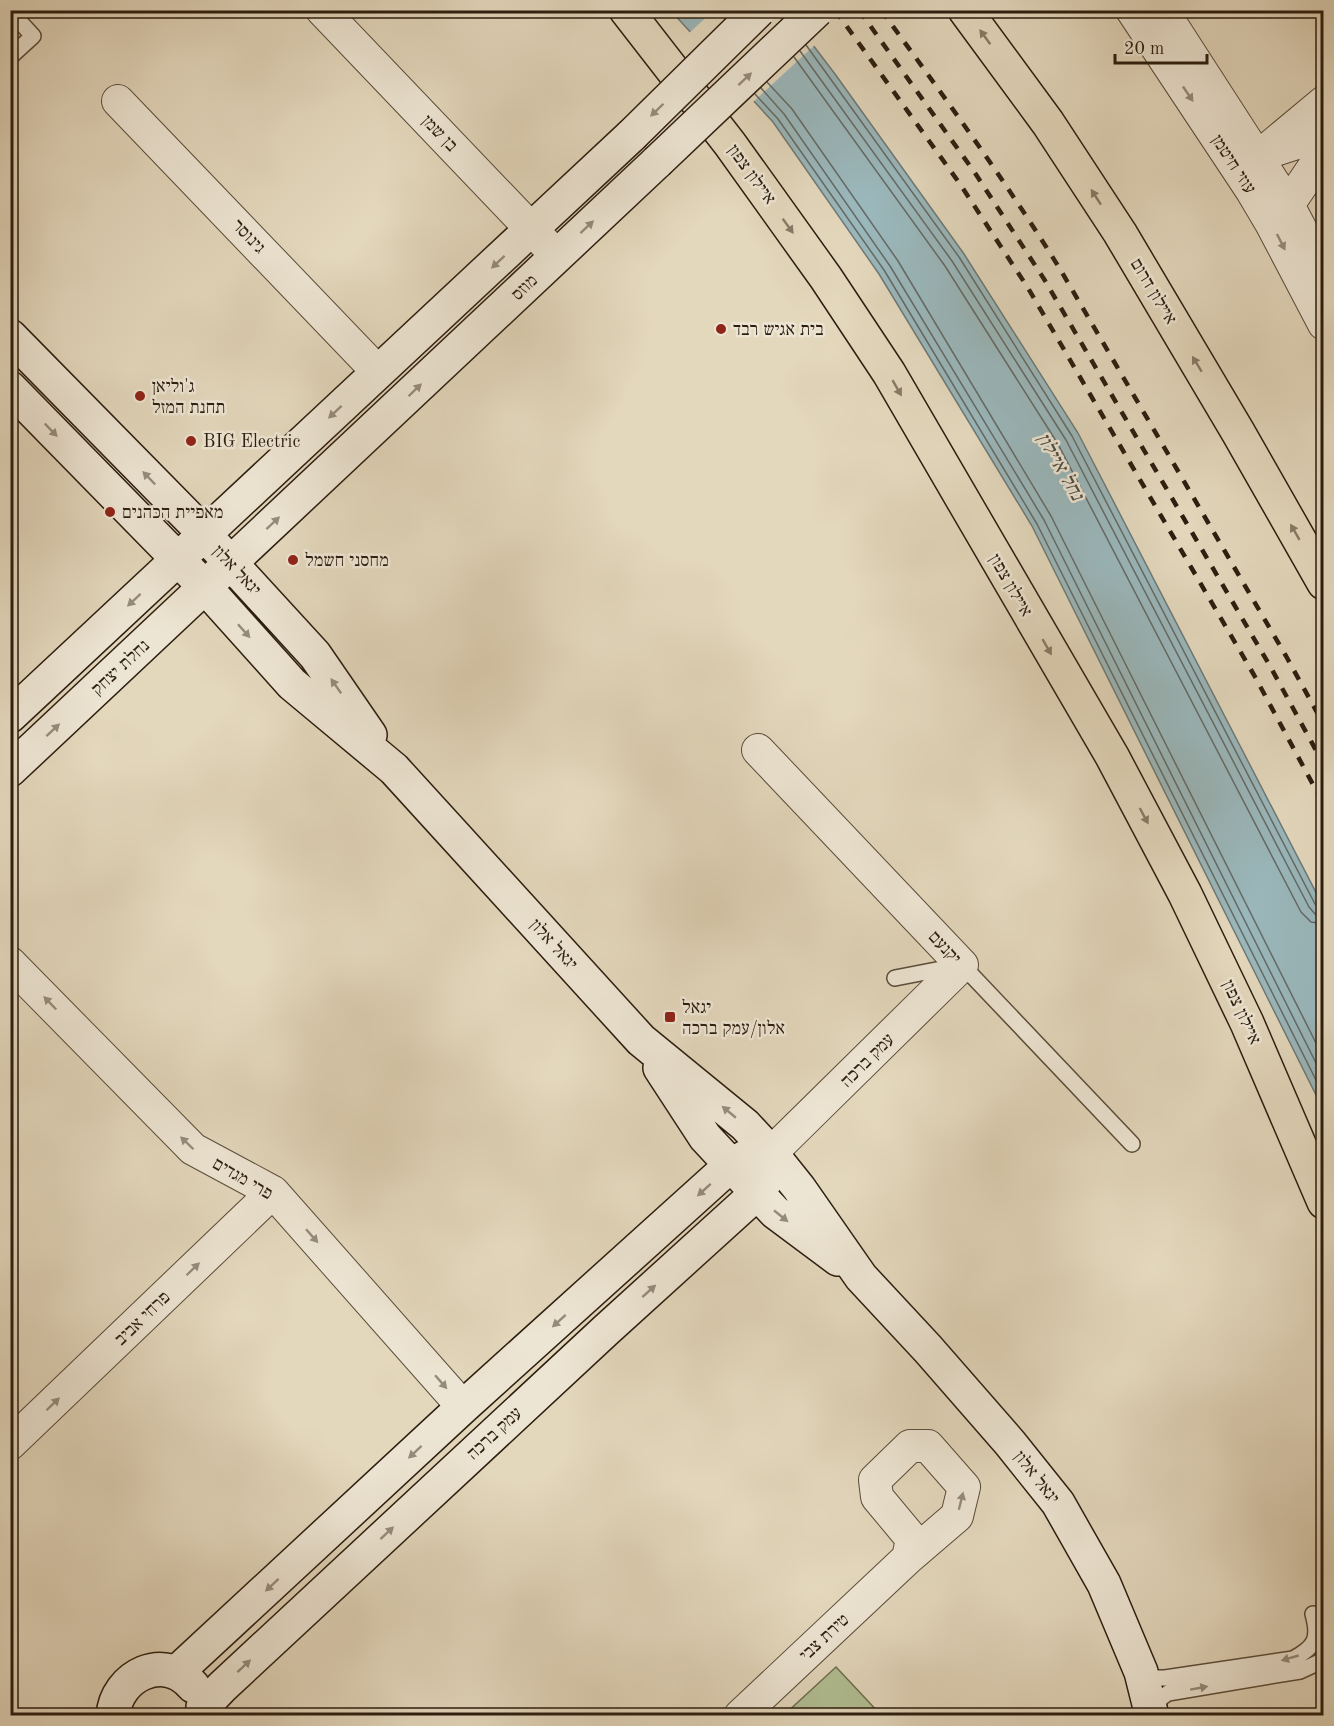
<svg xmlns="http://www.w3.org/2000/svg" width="1334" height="1726" font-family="'Old Standard TT','Frank Ruhl Libre',serif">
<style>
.green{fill:#b1bf93;stroke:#6e6e51;stroke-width:1.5}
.water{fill:#9ab7bb;stroke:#6e7976;stroke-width:1.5}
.pier{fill:#e3d7bc}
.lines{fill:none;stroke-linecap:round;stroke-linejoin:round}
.shore{stroke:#636a65;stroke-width:1.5}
.lane-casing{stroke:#5a4c3a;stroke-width:18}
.street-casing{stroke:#5a4c3a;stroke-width:34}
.secondary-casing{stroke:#2c1d0f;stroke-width:36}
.highway-casing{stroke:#2c1d0f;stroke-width:36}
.lane{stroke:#ede5d3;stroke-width:15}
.street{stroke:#ede5d3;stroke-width:32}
.secondary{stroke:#ede5d3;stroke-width:33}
.highway{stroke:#e3d7bc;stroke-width:33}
.rail{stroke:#2c1d0f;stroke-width:4.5;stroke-dasharray:10 10;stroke-linecap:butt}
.secondary-bridge-casing{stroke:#2c1d0f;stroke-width:36;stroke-linecap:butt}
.secondary-bridge{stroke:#ede5d3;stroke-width:33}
.oneway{fill:#887a66}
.oneway2{fill:#968b7b}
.poi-dot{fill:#8f2418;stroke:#ede5d3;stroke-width:2}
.labels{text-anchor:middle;stroke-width:5;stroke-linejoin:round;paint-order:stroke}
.street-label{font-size:18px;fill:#2c1d0f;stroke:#ede5d3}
.poi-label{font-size:18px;fill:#2c1d0f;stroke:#ede5d3;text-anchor:start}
.water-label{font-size:20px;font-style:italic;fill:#4d4b43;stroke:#ede5d3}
</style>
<rect width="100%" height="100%" fill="#e3d7bc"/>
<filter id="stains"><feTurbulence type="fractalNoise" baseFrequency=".00333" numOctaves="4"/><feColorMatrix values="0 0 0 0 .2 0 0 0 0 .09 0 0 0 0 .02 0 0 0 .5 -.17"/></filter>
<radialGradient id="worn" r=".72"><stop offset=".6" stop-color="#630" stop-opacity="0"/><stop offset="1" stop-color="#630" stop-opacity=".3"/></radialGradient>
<path class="green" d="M836 1667 881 1715H784Z"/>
<path class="water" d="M671 11H787L835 74 964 254 1078 433 1323 906V1109L1032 526 879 274 773 122Z"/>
<path class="pier" d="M791 10 816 44 752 103 688 34 713 11Z"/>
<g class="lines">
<path class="shore" d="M806 45 959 257 1072 436 1315 904 1319 907 1324 908
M800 51 952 261 1066 440 1309 907 1315 914 1324 915
M794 57 945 266 1058 444 1301 912 1311 922 1324 924
M767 82 792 109 898 261 1051 516 1324 1059
M761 88 784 114 890 266 1044 520 1324 1079
M755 94 778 119 884 270 1037 524 1324 1096"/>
<g class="lane-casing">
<path id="lane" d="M10 11 33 36 10 57
M895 978 962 965 1132 1144
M1142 1672 1156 1678H1165L1293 1659C1315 1647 1320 1639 1313 1614
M1153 1712 1161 1698 1168 1693 1300 1671 1324 1660"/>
</g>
<g class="street-casing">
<path id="street" d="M322 10 557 256
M1132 10 1252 191 1271 223 1324 324
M1162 10 1288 205 1324 273
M118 101 378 372
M1275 150 1324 134
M1255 176 1258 157 1324 102
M1288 205 1324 152
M758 750 962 965 771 1153
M10 963 193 1149 273 1192 463 1407
M10 1444 273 1192
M740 1716 908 1558 957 1516 964 1487 928 1446H910L875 1480 877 1497 912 1539 908 1558"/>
</g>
<g class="secondary-casing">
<path id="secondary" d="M10 336 195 524 315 655 370 735
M10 388 205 587 292 684 394 769 641 1040 745 1125 771 1153 799 1188 861 1277 928 1349 1010 1443 1058 1503 1104 1584 1141 1672 1152 1716
M10 716 632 135
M10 770 657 162
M660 1068 705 1137 731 1165 775 1212 838 1259
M176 1673 463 1407 731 1165 749 1155 771 1153
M203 1707 222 1687 605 1331 757 1193 767 1179 771 1153
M113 1716C116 1675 165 1652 193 1686"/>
</g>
<g class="highway-casing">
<path id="highway" d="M626 10 730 144 826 278 889 373 1112 756 1185 894 1247 1023 1324 1202
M965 10 1048 123 1120 233 1238 432 1324 583"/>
</g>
<use href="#lane" class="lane"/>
<use href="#street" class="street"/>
<use href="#secondary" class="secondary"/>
<use href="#highway" class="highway"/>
<path class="rail" d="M835 10 960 184 1028 288 1254 675 1324 805
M859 10 975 173 1044 279 1270 666 1324 765
M881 10C943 95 1005 180 1060 269L1286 656 1324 725"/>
<g class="secondary-bridge-casing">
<path id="secondary-bridge" d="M632 135 759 10
M657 162 817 10"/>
</g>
<use href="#secondary-bridge" class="secondary-bridge"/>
</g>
<defs><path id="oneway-solid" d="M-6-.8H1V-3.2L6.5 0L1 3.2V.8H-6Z" transform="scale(1.5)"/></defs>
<g class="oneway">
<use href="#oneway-solid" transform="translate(985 37) rotate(-126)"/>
<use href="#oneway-solid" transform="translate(1096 197) rotate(-123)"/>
<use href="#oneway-solid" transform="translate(788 226) rotate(54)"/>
<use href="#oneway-solid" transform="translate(1197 364) rotate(-121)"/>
<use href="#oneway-solid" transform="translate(897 388) rotate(60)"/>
<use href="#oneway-solid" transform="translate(1295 532) rotate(-120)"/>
<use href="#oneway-solid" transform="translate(1047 647) rotate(60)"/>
<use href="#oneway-solid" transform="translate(1144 816) rotate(62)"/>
</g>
<g class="oneway2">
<use href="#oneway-solid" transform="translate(745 79) rotate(-43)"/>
<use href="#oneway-solid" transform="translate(1188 94) rotate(56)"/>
<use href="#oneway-solid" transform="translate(657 110) rotate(136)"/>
<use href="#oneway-solid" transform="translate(587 227) rotate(-43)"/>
<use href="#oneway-solid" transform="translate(1281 242) rotate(63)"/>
<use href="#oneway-solid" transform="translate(498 262) rotate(137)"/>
<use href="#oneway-solid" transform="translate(415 390) rotate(-44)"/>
<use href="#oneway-solid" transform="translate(335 412) rotate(137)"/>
<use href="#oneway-solid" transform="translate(51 430) rotate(46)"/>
<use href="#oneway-solid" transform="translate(149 478) rotate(-134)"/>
<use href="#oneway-solid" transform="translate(273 523) rotate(-43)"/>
<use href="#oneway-solid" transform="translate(134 600) rotate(137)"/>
<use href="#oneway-solid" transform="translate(244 631) rotate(48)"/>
<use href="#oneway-solid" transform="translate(336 686) rotate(-125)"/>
<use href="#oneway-solid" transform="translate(53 730) rotate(-43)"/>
<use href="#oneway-solid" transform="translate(50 1003) rotate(-134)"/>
<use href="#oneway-solid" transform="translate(729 1112) rotate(-140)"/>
<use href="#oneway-solid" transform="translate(187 1143) rotate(-136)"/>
<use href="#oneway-solid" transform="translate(704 1190) rotate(138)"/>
<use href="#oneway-solid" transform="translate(781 1216) rotate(39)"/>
<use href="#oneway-solid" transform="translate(312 1236) rotate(49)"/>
<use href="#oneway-solid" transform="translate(193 1269) rotate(-44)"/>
<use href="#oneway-solid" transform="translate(649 1291) rotate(-42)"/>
<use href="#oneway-solid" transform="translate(559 1321) rotate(138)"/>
<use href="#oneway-solid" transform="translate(441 1382) rotate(49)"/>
<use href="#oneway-solid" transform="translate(53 1404) rotate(-44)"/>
<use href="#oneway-solid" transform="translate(415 1452) rotate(137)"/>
<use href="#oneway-solid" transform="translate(961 1501) rotate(-76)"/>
<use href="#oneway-solid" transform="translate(387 1533) rotate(-43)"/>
<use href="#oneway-solid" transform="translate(272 1585) rotate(137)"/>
<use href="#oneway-solid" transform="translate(1290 1658) rotate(164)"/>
<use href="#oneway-solid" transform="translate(244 1666) rotate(-43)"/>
<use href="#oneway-solid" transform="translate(1199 1688) rotate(-10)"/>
</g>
<g class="poi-dot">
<circle cx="721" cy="329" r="6"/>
<circle cx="140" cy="396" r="6"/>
<circle cx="191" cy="441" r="6"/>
<circle cx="110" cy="512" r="6"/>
<circle cx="293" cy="560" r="6"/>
<rect x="664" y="1011" width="12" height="12" rx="3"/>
</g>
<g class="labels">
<g class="street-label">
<text transform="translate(440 133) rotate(46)" y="6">בן שמן</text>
<text transform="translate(1234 164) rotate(57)" y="6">עוזי חיטמן</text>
<text transform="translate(752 174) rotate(54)" y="6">איילון צפון</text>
<text transform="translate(249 236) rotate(46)" y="6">גינוסר</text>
<text transform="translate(524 287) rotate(-44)" y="6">מוזס</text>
<text transform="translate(1154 291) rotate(59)" y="6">איילון דרום</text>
<text transform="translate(237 570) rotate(47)" y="6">יגאל אלון</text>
<text transform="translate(1011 585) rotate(60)" y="6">איילון צפון</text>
<text transform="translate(120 667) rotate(-43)" y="6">נחלת יצחק</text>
<text transform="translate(554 944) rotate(48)" y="6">יגאל אלון</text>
<text transform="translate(945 947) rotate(47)" y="6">יקנעם</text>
<text transform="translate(1242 1012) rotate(65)" y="6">איילון צפון</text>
<text transform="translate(867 1060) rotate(-45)" y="6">עמק ברכה</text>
<text transform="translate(243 1178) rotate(30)" y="6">פרי מגדים</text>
<text transform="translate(142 1318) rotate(-44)" y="6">פרחי אביב</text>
<text transform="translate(494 1433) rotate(-43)" y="6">עמק ברכה</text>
<text transform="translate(1037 1477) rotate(52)" y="6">יגאל אלון</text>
<text transform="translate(824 1637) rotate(-43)" y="6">טירת צבי</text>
</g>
<g class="poi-label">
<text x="733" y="335">בית אגיש רבד</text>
<text x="152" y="392">ג'וליאן<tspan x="152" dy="21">תחנת המזל</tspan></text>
<text x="203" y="447">BIG Electric</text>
<text x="122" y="518">מאפיית הכהנים</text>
<text x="305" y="566">מחסני חשמל</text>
<text x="682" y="1013">יגאל<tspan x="682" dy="21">אלון/עמק ברכה</tspan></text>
</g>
<g class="water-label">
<text transform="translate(1061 466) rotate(60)" y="7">נחל איילון</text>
</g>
</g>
<rect width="1334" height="1726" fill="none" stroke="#e3d7bc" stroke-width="36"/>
<rect x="12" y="12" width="1310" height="1702" fill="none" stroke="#2c1d0f" stroke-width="3"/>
<rect x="18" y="18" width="1298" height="1690" fill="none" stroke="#2c1d0f" stroke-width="1.5"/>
<path d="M1115 54v9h92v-9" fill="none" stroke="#2c1d0f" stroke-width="3"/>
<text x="1124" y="54" font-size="18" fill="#2c1d0f" stroke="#ede5d3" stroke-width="4.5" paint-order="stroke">20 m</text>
<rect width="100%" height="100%" filter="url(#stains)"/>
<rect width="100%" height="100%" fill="url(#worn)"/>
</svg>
